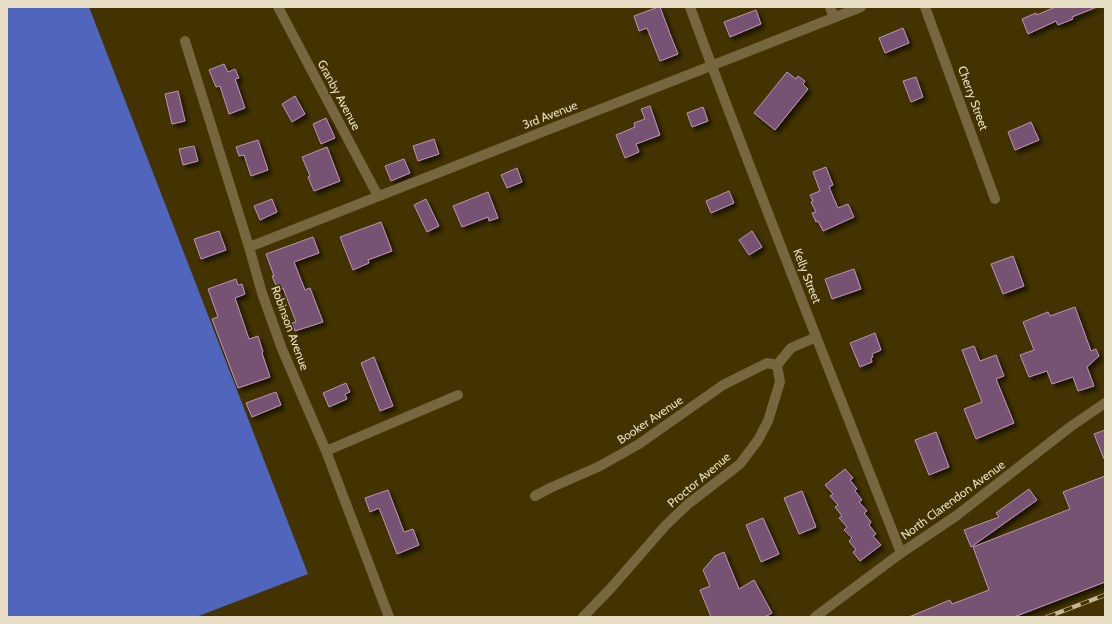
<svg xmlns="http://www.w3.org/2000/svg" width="1112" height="624" font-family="Cabin,sans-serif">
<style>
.forest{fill:#4f66bc}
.building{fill:#775273;stroke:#bc93b7;filter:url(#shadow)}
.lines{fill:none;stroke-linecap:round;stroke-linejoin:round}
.minor{stroke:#76673e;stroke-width:10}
.tertiary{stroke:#76673e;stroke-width:10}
.rail-casing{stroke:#c3b89a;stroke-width:4.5}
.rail{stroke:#433300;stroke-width:3;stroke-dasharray:9;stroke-linecap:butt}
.labels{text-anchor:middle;stroke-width:3.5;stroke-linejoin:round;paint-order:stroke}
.street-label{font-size:12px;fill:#e7dec5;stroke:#433300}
</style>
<defs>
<filter id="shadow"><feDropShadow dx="3.5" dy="3.5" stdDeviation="2" flood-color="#0009"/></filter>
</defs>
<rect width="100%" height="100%" fill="#433300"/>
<path class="forest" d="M7 7H89L308 574 196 617H7Z"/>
<path class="building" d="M658 7H660L670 34 678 54 660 61 647 28 639 31 634 16Z
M1055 7H1097L1072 17 1073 19 1058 25 1056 21 1028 34 1022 19 1036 13 1037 15Z
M756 10 761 24 730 37 724 22Z
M903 28 909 43 885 53 879 38Z
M224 64 228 72 235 69 239 78 235 79 245 108 229 114 220 86 216 87 209 70Z
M787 72 796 79 798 76 805 81 803 84 808 89 775 130 754 113Z
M916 77 923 97 911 102 903 81Z
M178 91 185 121 172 124 165 94Z
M295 96 305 114 292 122 282 104Z
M650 106 660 135 636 144 639 152 625 158 616 135 635 127 634 123 645 119 641 109Z
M703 107 708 121 692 127 687 113Z
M326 118 335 138 321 144 313 124Z
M1031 122 1039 140 1015 150 1008 132Z
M434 139 439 154 418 161 413 146Z
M258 140 268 170 251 176 244 155 239 156 236 147Z
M194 146 198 161 183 165 179 149Z
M327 147 340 181 314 191 308 177 310 176 302 157Z
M404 159 410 173 391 181 385 166Z
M826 167 833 185 829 187 838 208 848 204 854 217 823 231 818 221 816 222 812 213 816 212 811 202 813 201 810 195 820 191 813 172Z
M517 168 522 182 507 188 501 175Z
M729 191 734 203 711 213 706 201Z
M488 192 498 218 489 221 488 217 462 227 453 206Z
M272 199 277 212 260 220 254 206Z
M426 199 439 226 427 232 414 205Z
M381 222 392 251 368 260 369 263 353 270 340 237Z
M219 231 226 250 201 259 194 239Z
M752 231 762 247 749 255 739 240Z
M313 237 319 253 294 262 305 290 310 288 323 322 295 331 292 323 296 322 283 288 278 290 272 276H274L266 254Z
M1013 256 1024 286 1003 294 991 264Z
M854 269 861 289 832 299 825 279Z
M236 279 238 285 242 284 245 294 235 298 249 339 258 336 263 352 262 353 270 377 238 388 212 319 218 317 208 289Z
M1075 307 1091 351 1096 349 1099 356 1087 367 1094 386 1078 391 1073 377 1052 384 1047 371 1029 377 1020 355 1034 350 1023 322 1048 312 1050 316Z
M875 333 881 350 872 354 873 357 871 358 872 362 860 367 850 343Z
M974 346 980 361 996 355 1004 376 996 379 1014 423 976 439 964 409 982 402 962 350Z
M374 357 393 406 380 411 361 363Z
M346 383 350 392 345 394 347 399 329 407 323 393Z
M276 392 281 405 252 417 246 403Z
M1105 430V459H1104L1094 434Z
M936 432 949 467 929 475 915 440Z
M845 469 853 478 850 480 857 489 855 491 862 500 859 502 867 511 864 513 871 522 869 525 876 534 873 536 881 545 860 561 853 552 856 550 849 541 852 538 844 530 847 527 839 518 842 516 835 507 838 505 830 496 833 494 825 485Z
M1105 476V582L1014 617H909L950 600 952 604 989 590 973 547 1070 509 1063 492Z
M1029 489 1037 500 971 547 964 530 999 517 996 513Z
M388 490 404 532 413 529 419 545 397 554 379 508 370 512 365 498Z
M802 491 816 527 799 534 784 498Z
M763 518 779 554 761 562 746 525Z
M724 552 739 589 754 580 772 613 765 617H711L700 590 710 586 703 570 715 556Z"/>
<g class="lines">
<path class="minor" d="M278 7 378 196
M690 7C757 190 830 371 901 553
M830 7 834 18
M925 7 995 199
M185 41 249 247 262 293 282 349 326 451 389 617
M249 247 861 7
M326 451 458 395
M535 496 550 488 600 466 639 444 723 385 767 363 777 365
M583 617 611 588 665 526 688 504 740 464 758 440 768 421 780 382 777 365 791 348 816 337"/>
<path class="tertiary" d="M815 617 901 553 956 516 1070 427 1105 403"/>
<g class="rail-casing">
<path id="rail" d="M1047 617 1105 595"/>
</g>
<use href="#rail" class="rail"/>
</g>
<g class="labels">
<g class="street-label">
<text transform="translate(339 95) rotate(62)" y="4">Granby Avenue</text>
<text transform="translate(973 98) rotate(70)" y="4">Cherry Street</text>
<text transform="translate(550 115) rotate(-21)" y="4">3rd Avenue</text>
<text transform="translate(807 276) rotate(69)" y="4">Kelly Street</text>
<text transform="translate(290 328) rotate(70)" y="4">Robinson Avenue</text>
<text transform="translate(650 420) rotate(-34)" y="4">Booker Avenue</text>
<text transform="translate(699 480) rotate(-40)" y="4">Proctor Avenue</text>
<text transform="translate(953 500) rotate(-36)" y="4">North Clarendon Avenue</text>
</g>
</g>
<rect width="1112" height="624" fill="none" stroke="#e7dec5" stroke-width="16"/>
</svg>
